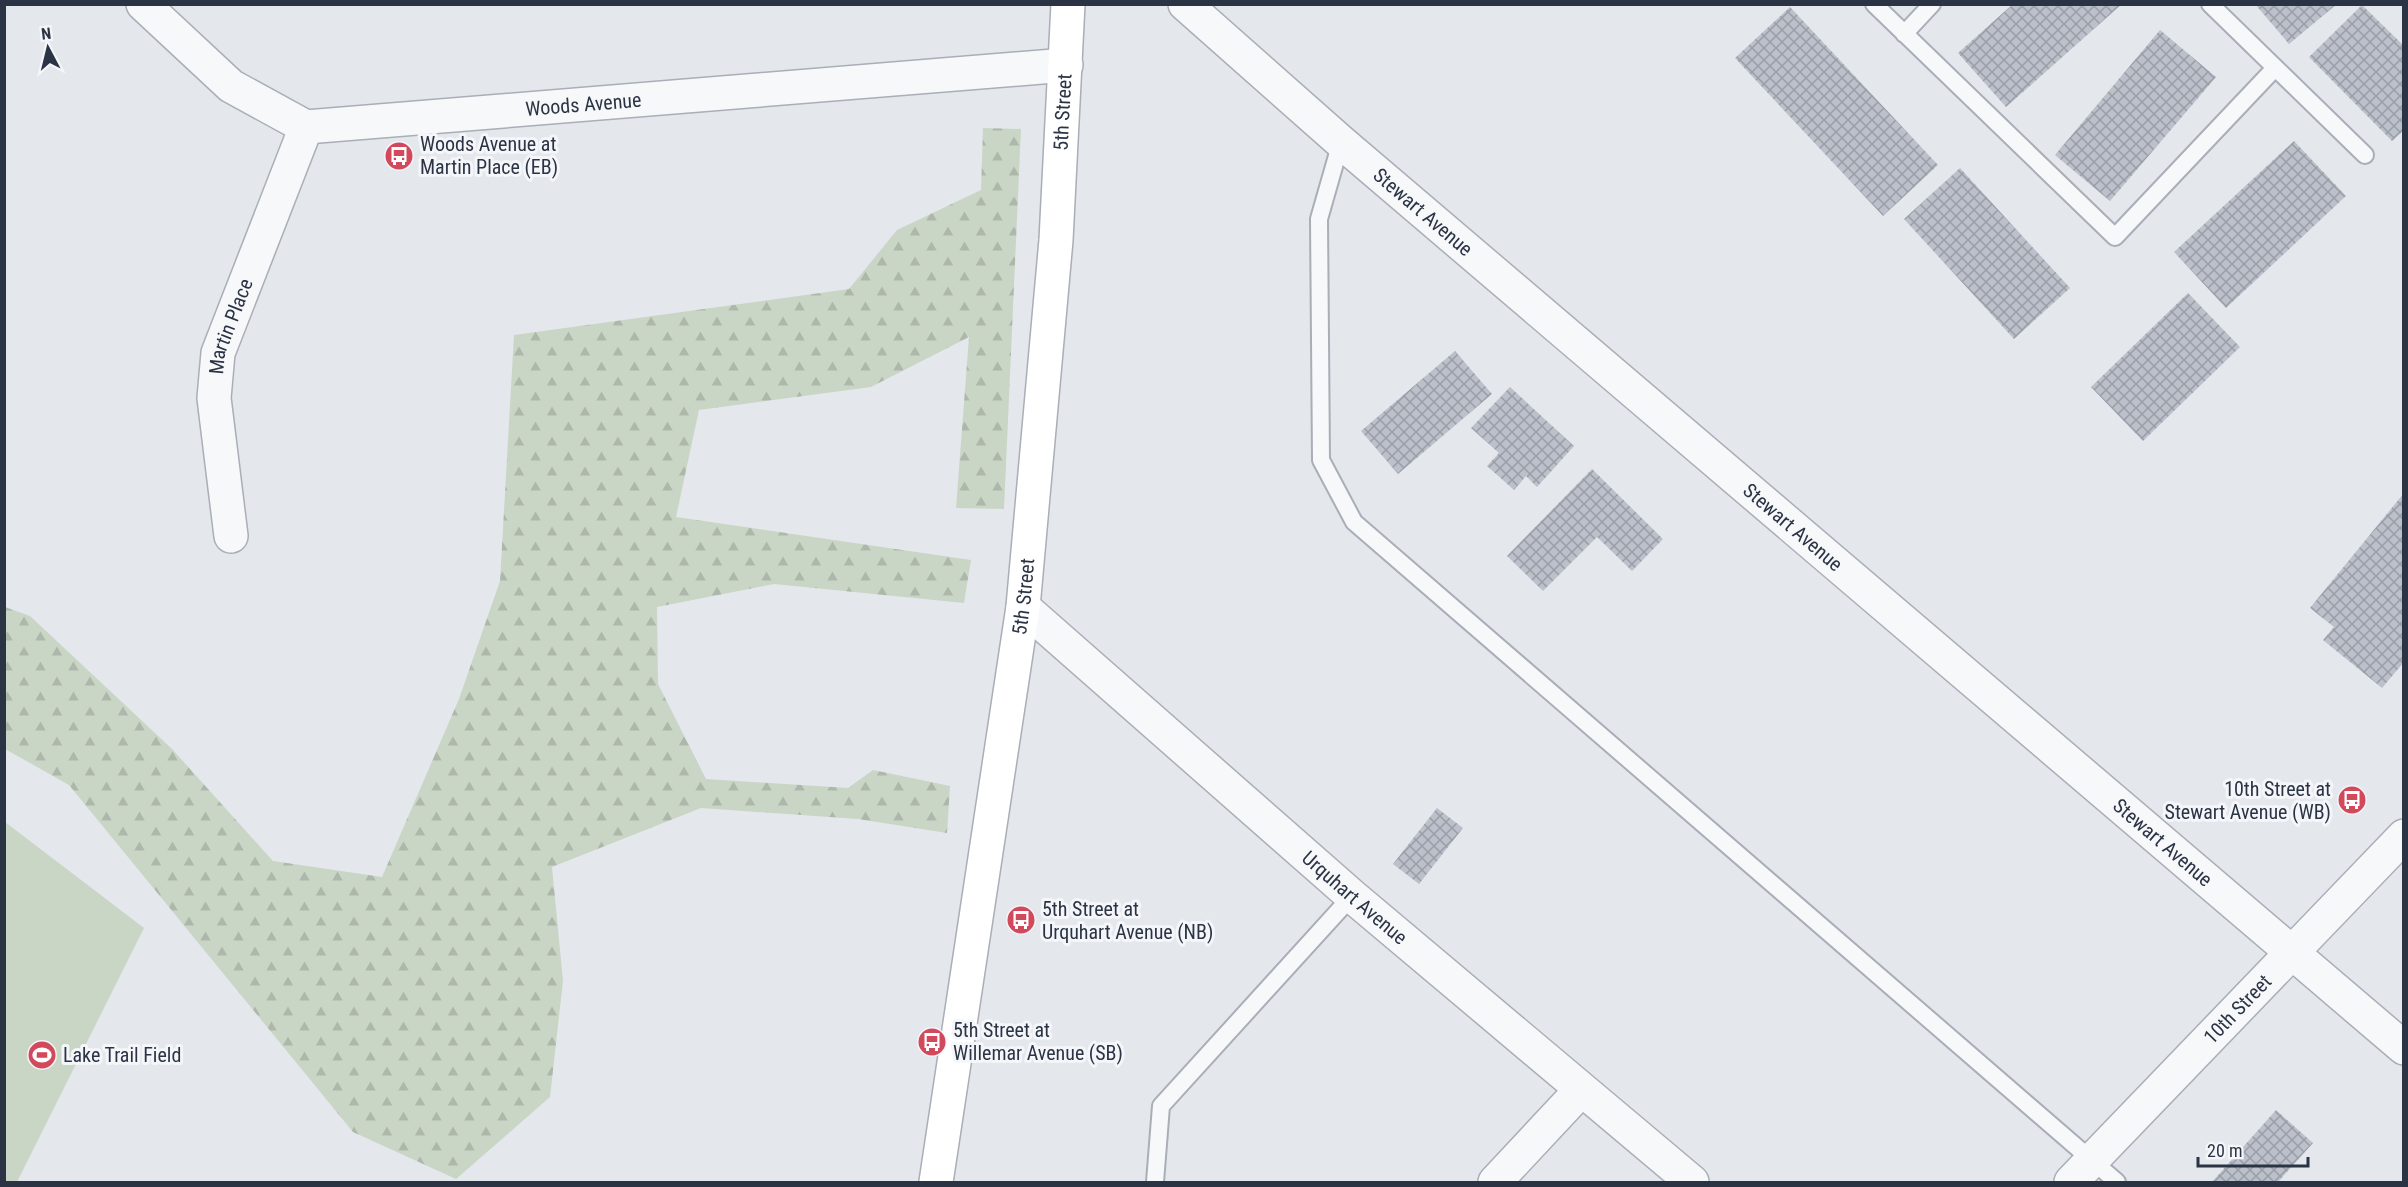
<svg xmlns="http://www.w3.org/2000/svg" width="2408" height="1187" font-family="'Roboto Condensed',sans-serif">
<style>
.forest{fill:url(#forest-firs)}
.pitch{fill:#c9d6c5}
.building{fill:url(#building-cross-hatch)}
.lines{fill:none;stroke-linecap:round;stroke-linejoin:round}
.lane-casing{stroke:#a9aeb7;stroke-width:20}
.street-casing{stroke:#a9aeb7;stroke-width:36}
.secondary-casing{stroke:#a9aeb7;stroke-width:36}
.lane{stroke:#f7f8fa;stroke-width:16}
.street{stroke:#f7f8fa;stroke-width:33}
.secondary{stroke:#fff;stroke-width:33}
.labels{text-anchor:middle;stroke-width:6;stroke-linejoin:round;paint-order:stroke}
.street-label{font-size:20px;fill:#2b3445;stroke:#f4f6f9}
.poi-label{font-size:20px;fill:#2b3445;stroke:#f4f6f9;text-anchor:start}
</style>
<defs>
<pattern id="forest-firs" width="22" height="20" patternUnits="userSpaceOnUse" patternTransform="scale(1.5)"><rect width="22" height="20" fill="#c9d6c5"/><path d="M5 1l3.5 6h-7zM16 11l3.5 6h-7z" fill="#adb8ab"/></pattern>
<pattern id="building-cross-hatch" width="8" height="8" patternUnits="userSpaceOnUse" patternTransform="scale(1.5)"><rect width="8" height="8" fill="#bbc0ca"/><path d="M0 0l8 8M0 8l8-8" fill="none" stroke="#989da6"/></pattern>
</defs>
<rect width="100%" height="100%" fill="#e4e7ec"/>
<path class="forest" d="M983 128 1021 129 1004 509 956 508 969 337 871 387 699 410 676 517 971 560 964 603 774 584 657 607 658 684 706 779 848 788 873 770 950 786 947 833 858 819 701 808 552 867 563 981 550 1097 456 1179 353 1132 69 785 5 749V607L30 616 172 749 273 861 382 877 459 699 500 581 514 335 849 289 897 230 981 190Z"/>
<path class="pitch" d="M5 822 144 928 17 1182H4Z"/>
<path class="building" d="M2013 4H2122L2006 107 1958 53Z
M2255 4H2337L2289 44Z
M2362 5 2404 46V130L2392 141 2309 57Z
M1790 7 1938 165 1883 216 1735 58Z
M2160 30 2216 77 2110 201 2055 155Z
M2294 141 2346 196 2226 308 2174 252Z
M1960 168 2070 288 2014 339 1904 219Z
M2188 293 2240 347 2143 441 2091 387Z
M1455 351 1492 394 1398 474 1361 431Z
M1510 387 1574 446 1537 487 1526 476 1514 490 1487 466 1499 453 1471 428Z
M1592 469 1663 539 1632 571 1597 537 1543 591 1507 556Z
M2404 493V662L2382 688 2323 640 2334 627 2310 608Z
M1437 808 1463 828 1419 884 1393 864Z
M2276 1110 2313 1143 2278 1182H2212Z"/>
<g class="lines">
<g class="lane-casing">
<path id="lane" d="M1874 4 2115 237 2275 68
M2210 4 2365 155
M1904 34 1932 4
M1341 142 1319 219 1321 460 1354 522 2117 1182
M1155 1182 1161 1106 1352 896"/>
</g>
<g class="street-casing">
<g id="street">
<path id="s1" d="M143 4 231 86 306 127 1066 65"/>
<path id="s2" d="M1185 4 1341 142 2404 1048"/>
<path id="s3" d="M231 536 214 398 218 353 306 127"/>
<path id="s4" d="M1023 607 1352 896 1692 1182"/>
<path d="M1495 1182 1581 1090"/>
<path id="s5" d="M2071 1182 2404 836"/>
</g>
</g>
<g class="secondary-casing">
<g id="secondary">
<path id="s6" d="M936 1182 1023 607 1056 240 1068 4"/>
</g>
</g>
<use href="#lane" class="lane"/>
<use href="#street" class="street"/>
<use href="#secondary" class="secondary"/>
</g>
<defs>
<g id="bus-disc" transform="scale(1.5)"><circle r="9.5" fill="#d1495b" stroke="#f4f6f9"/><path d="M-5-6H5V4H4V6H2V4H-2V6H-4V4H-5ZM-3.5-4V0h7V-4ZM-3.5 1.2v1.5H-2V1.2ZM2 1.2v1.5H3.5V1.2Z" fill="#fff"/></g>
<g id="stadium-disc" transform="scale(1.5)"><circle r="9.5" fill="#d1495b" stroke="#f4f6f9"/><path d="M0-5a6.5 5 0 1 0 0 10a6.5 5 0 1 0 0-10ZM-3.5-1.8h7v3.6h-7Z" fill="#fff"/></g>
</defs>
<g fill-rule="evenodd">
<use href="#bus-disc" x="399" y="156"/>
<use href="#bus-disc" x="2352" y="800"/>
<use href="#bus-disc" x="1021" y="920"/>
<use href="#bus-disc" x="932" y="1042"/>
<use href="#stadium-disc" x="42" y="1055"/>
</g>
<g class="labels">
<g class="street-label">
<text dy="7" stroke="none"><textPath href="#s1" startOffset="484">Woods Avenue</textPath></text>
<text dy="7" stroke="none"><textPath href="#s6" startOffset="1078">5th Street</textPath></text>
<text dy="7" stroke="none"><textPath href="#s2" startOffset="316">Stewart Avenue</textPath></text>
<text dy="7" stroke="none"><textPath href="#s3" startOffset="213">Martin Place</textPath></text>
<text dy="7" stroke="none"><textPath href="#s2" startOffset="802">Stewart Avenue</textPath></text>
<text dy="7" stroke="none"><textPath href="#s6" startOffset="592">5th Street</textPath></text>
<text dy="7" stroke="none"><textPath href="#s2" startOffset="1288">Stewart Avenue</textPath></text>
<text dy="7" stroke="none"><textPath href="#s4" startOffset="441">Urquhart Avenue</textPath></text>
<text dy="7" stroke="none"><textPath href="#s5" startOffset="240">10th Street</textPath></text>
</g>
<g class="poi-label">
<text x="420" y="151">Woods Avenue at<tspan x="420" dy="23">Martin Place (EB)</tspan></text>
<text x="2331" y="796" text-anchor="end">10th Street at<tspan x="2331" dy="23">Stewart Avenue (WB)</tspan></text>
<text x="1042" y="916">5th Street at<tspan x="1042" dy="23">Urquhart Avenue (NB)</tspan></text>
<text x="953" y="1037">5th Street at<tspan x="953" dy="23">Willemar Avenue (SB)</tspan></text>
<text x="63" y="1062">Lake Trail Field</text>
</g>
</g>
<rect width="2408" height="1187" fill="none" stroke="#2b3445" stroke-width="12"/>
<g transform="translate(48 48) rotate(353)" stroke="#f4f6f9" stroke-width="4.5" paint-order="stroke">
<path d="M0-4.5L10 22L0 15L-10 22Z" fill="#2b3445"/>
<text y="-9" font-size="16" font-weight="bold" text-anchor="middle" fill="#2b3445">N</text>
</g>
<path d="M2198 1157v9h110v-9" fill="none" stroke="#2b3445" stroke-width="3"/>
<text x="2207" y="1157" font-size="18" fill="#2b3445" stroke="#f4f6f9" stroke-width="4.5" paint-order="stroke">20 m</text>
</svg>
